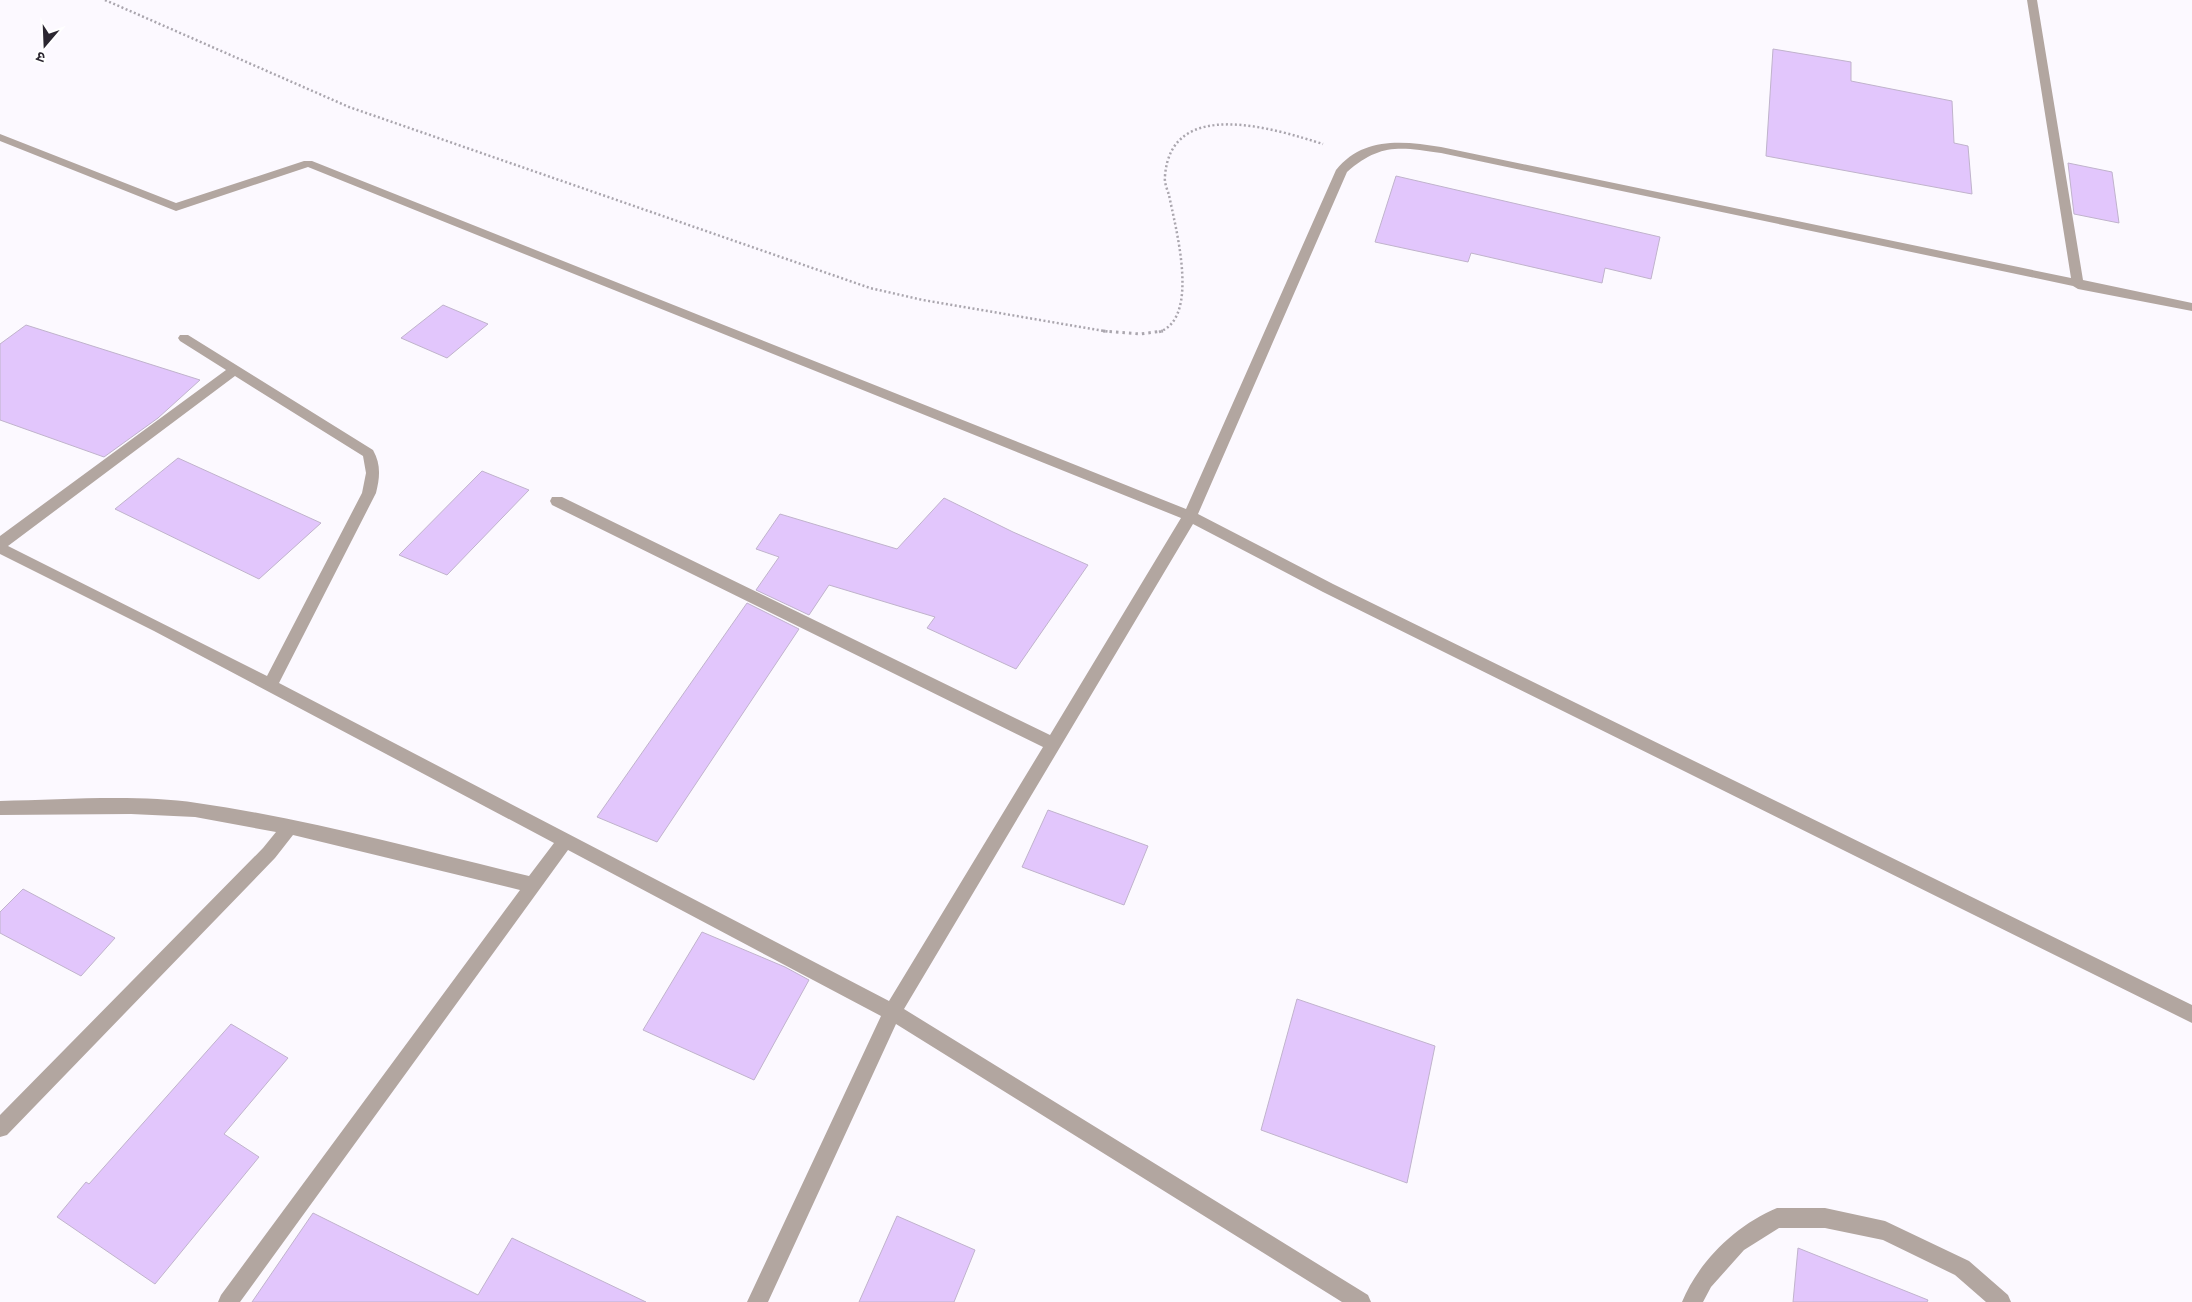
<svg xmlns="http://www.w3.org/2000/svg" width="2192" height="1302" font-family="'Varela Round','Noto Sans Devanagari',sans-serif">
<style>
.building{fill:#e2c6fc;stroke:#c0b3cc}
.lines{fill:none;stroke-linecap:round;stroke-linejoin:round}
.path-far1{stroke:#aaa6ae;stroke-width:2.5;stroke-dasharray:2 2.5;stroke-linecap:butt}
.path{stroke:#aaa6ae;stroke-width:3;stroke-dasharray:2.5 4;stroke-linecap:butt}
.minor{fill:#b2a6a0;fill-rule:evenodd}
</style>
<rect width="100%" height="100%" fill="#fcf9ff"/>
<path class="building" d="M1773 49 1851 62V81L1952 101 1954 143 1968 146 1972 194 1766 156Z
M2068 163 2112 172 2119 223 2074 214Z
M1396 176 1660 237 1651 279 1605 268 1602 283 1471 253 1468 262 1375 242Z
M443 305 488 324 447 358 401 338Z
M26 325 200 380 158 418 104 457 0 420V344Z
M178 458 321 523 259 579 115 509Z
M482 471 529 490 447 575 399 555Z
M944 498 1013 532 1088 565 1016 669 927 628 935 617 829 585 809 615 756 590 779 557 756 549 780 514 897 549Z
M747 603 799 629 657 842 597 817Z
M1048 810 1148 846 1124 905 1022 867Z
M23 889 115 938 81 976 0 933V912Z
M702 932 785 967 809 980 754 1080 643 1030Z
M1297 999 1435 1046 1407 1183 1261 1130Z
M231 1024 288 1058 224 1134 259 1157 155 1284 57 1217 86 1182 89 1184Z
M313 1213 478 1295 512 1238 646 1302H252Z
M897 1216 975 1250 954 1302H859Z
M1798 1248 1928 1300 1927 1302H1793Z"/>
<g class="lines">
<path class="path-far1" d="M105 0 349 107 870 288 923 300 1110 332
M1159 332C1201 318 1175 226 1169 195 1167 189 1164 182 1165 176 1171 96 1275 129 1323 144"/>
<path class="path" d="M1103 331 1140 334 1163 331"/>
<path class="minor" d="M2027 0H2037L2083 280 2192 303V311L2078 289 2073 286 1441 153C1400 147 1380 143 1347 172L1198 514 1333 584 2192 1005V1023L1323 592 1193 524 904 1009 1368 1295 1371 1302H1342L896 1024 768 1302H747L881 1016 568 850 240 1302H218L221 1295 520 890 293 835 275 858 7 1135 0 1137V1115L263 848 276 832 195 817 131 814 0 815V801C63 800 135 794 197 803 309 819 419 850 529 876L554 843 154 631 0 554V536L226 370 180 341 178 338 180 335H188L373 450C381 464 380 477 376 493L279 683 889 1001 1043 747 552 505 550 501 552 497H562L1050 735 1181 518 308 167 176 211 0 141V134L176 203 304 161H312L1186 509 1336 170C1363 136 1404 141 1441 147L2071 278ZM235 376 363 456 366 473 362 493 267 676 8 546Z
M1777 1208H1825L1885 1221 1969 1261 2008 1295 2011 1302H1986L1955 1275 1883 1240 1825 1228H1779L1744 1250 1711 1287 1703 1302H1682C1699 1261 1736 1225 1777 1208Z"/>
</g>
<g transform="translate(45 45) rotate(199)" stroke="#ffffff" stroke-width="4" paint-order="stroke">
<path d="M0-4L9 19L0 12L-9 19Z" fill="#2b2630"/>
<text y="-8" font-size="14" font-weight="bold" text-anchor="middle" fill="#2b2630">उ</text>
</g>
</svg>
